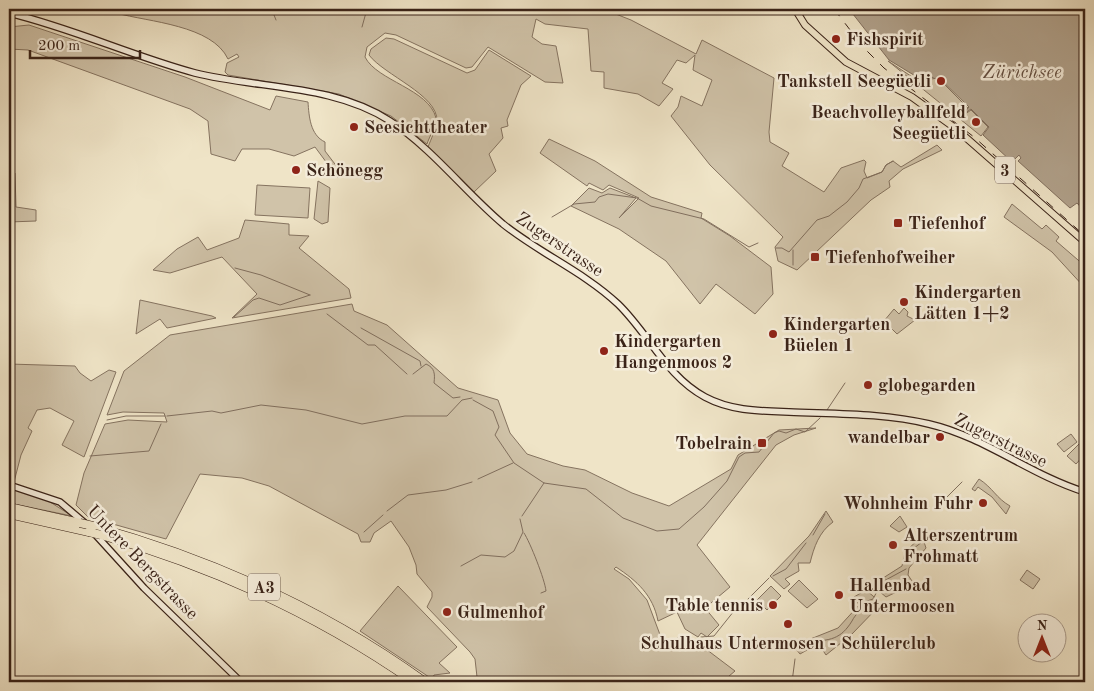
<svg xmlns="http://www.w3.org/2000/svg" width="1094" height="691" font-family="'Old Standard TT',serif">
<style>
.green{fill:#d0c3a9;stroke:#857360}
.water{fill:#b1a28c;stroke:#816f5e}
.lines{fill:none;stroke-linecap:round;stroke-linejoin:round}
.stream{stroke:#816f5e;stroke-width:1}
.secondary-casing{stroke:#3a2318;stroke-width:8}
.primary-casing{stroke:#3a2318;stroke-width:8}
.motorway-casing{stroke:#3a2318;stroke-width:9}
.secondary{stroke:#f5eddb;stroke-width:5.5}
.primary{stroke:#efe4c7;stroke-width:6}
.motorway{stroke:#efe4c7;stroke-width:8}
.rail{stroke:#3a2318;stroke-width:1;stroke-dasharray:9 9;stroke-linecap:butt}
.motorway-bridge-casing{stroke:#3a2318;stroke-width:9;stroke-linecap:butt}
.motorway-bridge{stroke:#efe4c7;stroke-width:8}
.poi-dot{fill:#8f2418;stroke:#f5eddb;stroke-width:2}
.labels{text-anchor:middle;stroke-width:5;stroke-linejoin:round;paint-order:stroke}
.shield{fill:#f5eddb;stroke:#726052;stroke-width:1}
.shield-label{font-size:16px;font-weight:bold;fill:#3a2318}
.poi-label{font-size:18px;font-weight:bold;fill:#3a2318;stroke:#f5eddb;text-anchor:start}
.street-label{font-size:18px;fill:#3a2318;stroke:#f5eddb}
.water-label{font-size:19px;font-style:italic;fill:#644f41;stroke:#f5eddb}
</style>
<rect width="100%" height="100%" fill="#efe4c7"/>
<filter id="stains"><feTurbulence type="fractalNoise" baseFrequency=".004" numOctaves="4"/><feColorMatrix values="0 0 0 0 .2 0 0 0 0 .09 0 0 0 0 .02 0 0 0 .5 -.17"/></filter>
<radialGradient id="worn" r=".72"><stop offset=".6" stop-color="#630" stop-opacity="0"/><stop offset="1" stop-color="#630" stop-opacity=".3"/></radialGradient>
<path class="green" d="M110 9H603L631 20 696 54 702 40 774 78 769 132 770 142 789 153 782 166 824 192 841 168 864 160 866 162 864 171 867 178 882 172 886 165 893 161 901 167 937 145 942 150 903 169 889 181 890 187 871 200 797 270 778 261 775 247 783 237 710 165 671 116 678 107 681 96 702 106 712 80 693 70 695 55 686 63 677 60 662 83 673 89 659 106 638 94 604 88V72L591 71 588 29 545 24 536 19 532 37 542 44 556 46 563 83 545 82 488 47 472 67 466 68 396 35 385 33 367 47 365 57C377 81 429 89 436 118 437 125 429 137 427 144L391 116 339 94 228 75 225 72 227 63 239 57 237 54 228 59C212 25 149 22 116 13Z
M29 25 185 77 270 110 276 96 308 102C309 116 310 135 325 142V151L341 172 338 178 315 147 294 156 269 149H242L235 161 211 154 208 121 190 109 28 50 9 49V27Z
M386 38 394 39 467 73 475 70 489 50 531 76 521 85 507 120 508 126 501 128 503 138 489 154 496 171 474 192 428 147C431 139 436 129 437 121 438 95 384 75 369 55L371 49Z
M888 61 926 86 931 79 938 78 968 108 961 117 971 110 988 127 981 136Z
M549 139 595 161 651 197 702 213 701 218 730 236 771 267 773 294 755 314 716 284 700 304 666 261 619 229 571 206 589 188 602 193 610 188 636 198 619 218 639 198 609 185 603 190 589 183 587 186 540 153Z
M9 173H15L16 207 36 210V221L9 222Z
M318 181 330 188 328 222 322 224 314 219Z
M257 185 310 188 308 218 255 215Z
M1012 204 1042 229 1046 225 1059 237 1056 241 1085 266V288L1052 252 1004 217Z
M245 220 289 224V235L309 236 299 248 349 289 351 298 232 318 257 294 222 257 170 273 153 270 177 249 198 237 207 250 239 238Z
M140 300 212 316 216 318 167 328 160 319 136 334Z
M352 304 354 311 387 325 458 388 498 400 510 433 527 454 563 466 585 470 632 493 669 506 731 469 738 455 779 430 816 428 794 435 776 445 697 545 730 587 705 608 719 625 707 637 701 633 698 637 685 629 677 612 658 621C653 595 637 581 616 567L614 569 629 579 647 600 662 640 667 643 682 636 690 637 735 671 722 682H515L477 677 475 659 470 652 427 607 432 597V592L417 574 416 565 409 547 391 521 374 533 370 542H361L358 534 269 486 242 478 200 474 166 539 88 517 76 505 84 473 105 424 128 420 167 422 164 413 123 412 107 415 124 371 170 335Z
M904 308 908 312 907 316 915 320 897 334 884 321 894 309 899 314Z
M9 364 75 366 80 373 91 381 109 370 116 372 84 457 62 445 74 421 50 408 37 410 28 428 32 431 21 455 14 482 9 481Z
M1071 434 1077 442 1064 452 1057 444Z
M1079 444 1085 450V454L1076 464 1067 456Z
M979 479C993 488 996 498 1010 506L1006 514 992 497 978 487 975 491 972 489Z
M9 488 47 500 72 516 9 503Z
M826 511 833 522C819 532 814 547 810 563H798L799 571 785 579 790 584 784 589 770 576 809 536Z
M900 516 907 527 899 532 890 526Z
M922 536 926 548 909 568 908 575 912 581 907 587 886 597 872 585 902 566 905 552Z
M1027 570 1040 579 1033 589 1020 580Z
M799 580 818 599 807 608 788 591Z
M398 586 457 647 439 663 450 673 434 675 432 679 360 631Z
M771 586 781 596 767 610 757 600Z
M866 590 880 602V605L852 634 826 655 822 649 814 646 800 654 796 649 803 642 838 628 859 605 854 597Z"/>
<path class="water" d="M849 9H1085V212L1077 203 1070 208 1018 161 1021 158 1019 155 1012 162 983 135 989 127 971 109 961 116 969 107 938 77 936 79 931 77 927 83 889 60Z"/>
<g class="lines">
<path class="stream" d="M276 20 274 15 278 9
M362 27 367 9
M552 217 574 204 595 202 599 197 608 194 637 198 651 206 704 219 749 247 758 243
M776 248H782L789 252 817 220 829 216 847 202 859 188 863 179 882 172 886 165 893 161
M793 265V250
M235 268 261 275 310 295
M327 314 368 345H375L407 374
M234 317 253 300 259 298 280 305 310 295
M361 328 420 361 421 366
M413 374 426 364C435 368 435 374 434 383L453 398 460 397
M473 400 493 411 499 427 495 435 514 463 544 483 586 489 623 518 657 531 679 529 704 507 727 481 739 457 745 453 759 452 774 433 779 431 786 433 796 429 805 432 820 418
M827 410 845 383
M167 416 212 411 221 413 261 405 306 410 362 424 405 416H447L462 400 472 398
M107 420 126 416H165
M90 456 149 451 161 424
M478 479 513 463
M942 502 962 482
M387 511 408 495 446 490 472 482
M522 516 544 483
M364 532 383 515
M524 533C530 542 545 580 546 591L541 593
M813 535 825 514
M906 561 909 552 922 542
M461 566 481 555 505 557 514 551 523 532 520 519
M773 576 786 569 806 543
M748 599 769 578
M701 637 714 636 734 611
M809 641C830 641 841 639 852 621 856 613 860 613 864 602L873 599 882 582 906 569
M800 651 808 646
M792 682 795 659"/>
<g class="secondary-casing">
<path id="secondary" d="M9 13C72 28 132 56 195 73 259 89 333 84 390 121 433 149 464 191 503 224 539 253 584 272 618 304 649 334 666 376 705 397 731 411 760 411 789 412 835 414 884 413 929 424 985 437 1030 475 1085 492
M9 485 60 502 86 524
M94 533 144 588 241 682"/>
</g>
<g class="primary-casing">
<path id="primary" d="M795 9 805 25 846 62 912 97 955 128 1085 242"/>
</g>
<g class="motorway-casing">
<path id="motorway" d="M9 507 80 523
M9 514 89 532
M93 526C212 559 325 610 425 682
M101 535C213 567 318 615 414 682"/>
</g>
<use href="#secondary" class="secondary"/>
<use href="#primary" class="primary"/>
<use href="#motorway" class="motorway"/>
<path class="rail" d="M834 9 864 48 884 68 974 137 1085 236"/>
<g class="motorway-bridge-casing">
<path id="motorway-bridge" d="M80 523 93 526
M89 532 101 535"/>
</g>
<use href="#motorway-bridge" class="motorway-bridge"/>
</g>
<g class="poi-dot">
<circle cx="836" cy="39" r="5"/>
<circle cx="941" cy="81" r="5"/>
<circle cx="976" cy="122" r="5"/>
<circle cx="354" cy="127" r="5"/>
<circle cx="296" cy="170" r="5"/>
<rect x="893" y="218" width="10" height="10" rx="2.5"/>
<rect x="810" y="252" width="10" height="10" rx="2.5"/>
<circle cx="904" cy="302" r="5"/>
<circle cx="773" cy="334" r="5"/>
<circle cx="604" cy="351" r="5"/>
<circle cx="868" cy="385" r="5"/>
<circle cx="940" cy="437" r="5"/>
<rect x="757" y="438" width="10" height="10" rx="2.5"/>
<circle cx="983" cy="503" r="5"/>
<circle cx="893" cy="545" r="5"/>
<circle cx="839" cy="595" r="5"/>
<circle cx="773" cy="605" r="5"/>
<circle cx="447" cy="612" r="5"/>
<circle cx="788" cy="624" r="5"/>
</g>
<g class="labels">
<g class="shield">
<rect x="995" y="156.5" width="20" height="27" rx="4"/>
<rect x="248" y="573.5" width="32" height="27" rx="4"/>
</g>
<g class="shield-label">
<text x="1005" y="176">3</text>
<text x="264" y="593">A3</text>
</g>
<g class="poi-label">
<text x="846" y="45">Fishspirit</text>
<text x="931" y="87" text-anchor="end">Tankstell Seegüetli</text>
<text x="966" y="118" text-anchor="end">Beachvolleyballfeld<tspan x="966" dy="21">Seegüetli</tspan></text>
<text x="364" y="133">Seesichttheater</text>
<text x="306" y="176">Schönegg</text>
<text x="908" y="229">Tiefenhof</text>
<text x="825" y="263">Tiefenhofweiher</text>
<text x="914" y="298">Kindergarten<tspan x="914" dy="21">Lätten 1+2</tspan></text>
<text x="783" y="330">Kindergarten<tspan x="783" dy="21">Büelen 1</tspan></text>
<text x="614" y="347">Kindergarten<tspan x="614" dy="21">Hangenmoos 2</tspan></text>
<text x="878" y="391">globegarden</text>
<text x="930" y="443" text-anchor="end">wandelbar</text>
<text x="752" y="449" text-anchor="end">Tobelrain</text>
<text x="973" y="509" text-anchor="end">Wohnheim Fuhr</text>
<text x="903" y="541">Alterszentrum<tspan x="903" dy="21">Frohmatt</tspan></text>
<text x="849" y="591">Hallenbad<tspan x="849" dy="21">Untermoosen</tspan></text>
<text x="763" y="611" text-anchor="end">Table tennis</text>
<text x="457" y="618">Gulmenhof</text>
<text x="788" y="649" text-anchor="middle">Schulhaus Untermosen - Schülerclub</text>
</g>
<g class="street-label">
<text transform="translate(560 244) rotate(34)" y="6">Zugerstrasse</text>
<text transform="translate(1001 440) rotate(26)" y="6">Zugerstrasse</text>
<text transform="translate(143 562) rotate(46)" y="6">Untere Bergstrasse</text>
</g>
<g class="water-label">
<text x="1022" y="78">Zürichsee</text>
</g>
</g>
<rect width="1094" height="691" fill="none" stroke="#efe4c7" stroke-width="30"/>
<rect x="10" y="10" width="1074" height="671" fill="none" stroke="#3a2318" stroke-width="2.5"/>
<rect x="15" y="15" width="1064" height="661" fill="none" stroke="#3a2318"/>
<g transform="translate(1042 638)"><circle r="24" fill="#f5eddb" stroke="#aa9c8d"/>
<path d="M0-4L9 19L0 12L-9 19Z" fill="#8f2418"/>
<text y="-8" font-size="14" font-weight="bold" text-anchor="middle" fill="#3a2318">N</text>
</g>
<path d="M30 50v8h110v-8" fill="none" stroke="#3a2318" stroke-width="2.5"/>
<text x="38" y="50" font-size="15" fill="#3a2318" stroke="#f5eddb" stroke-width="4" paint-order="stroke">200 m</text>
<rect width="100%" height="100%" filter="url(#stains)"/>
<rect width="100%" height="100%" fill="url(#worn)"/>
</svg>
